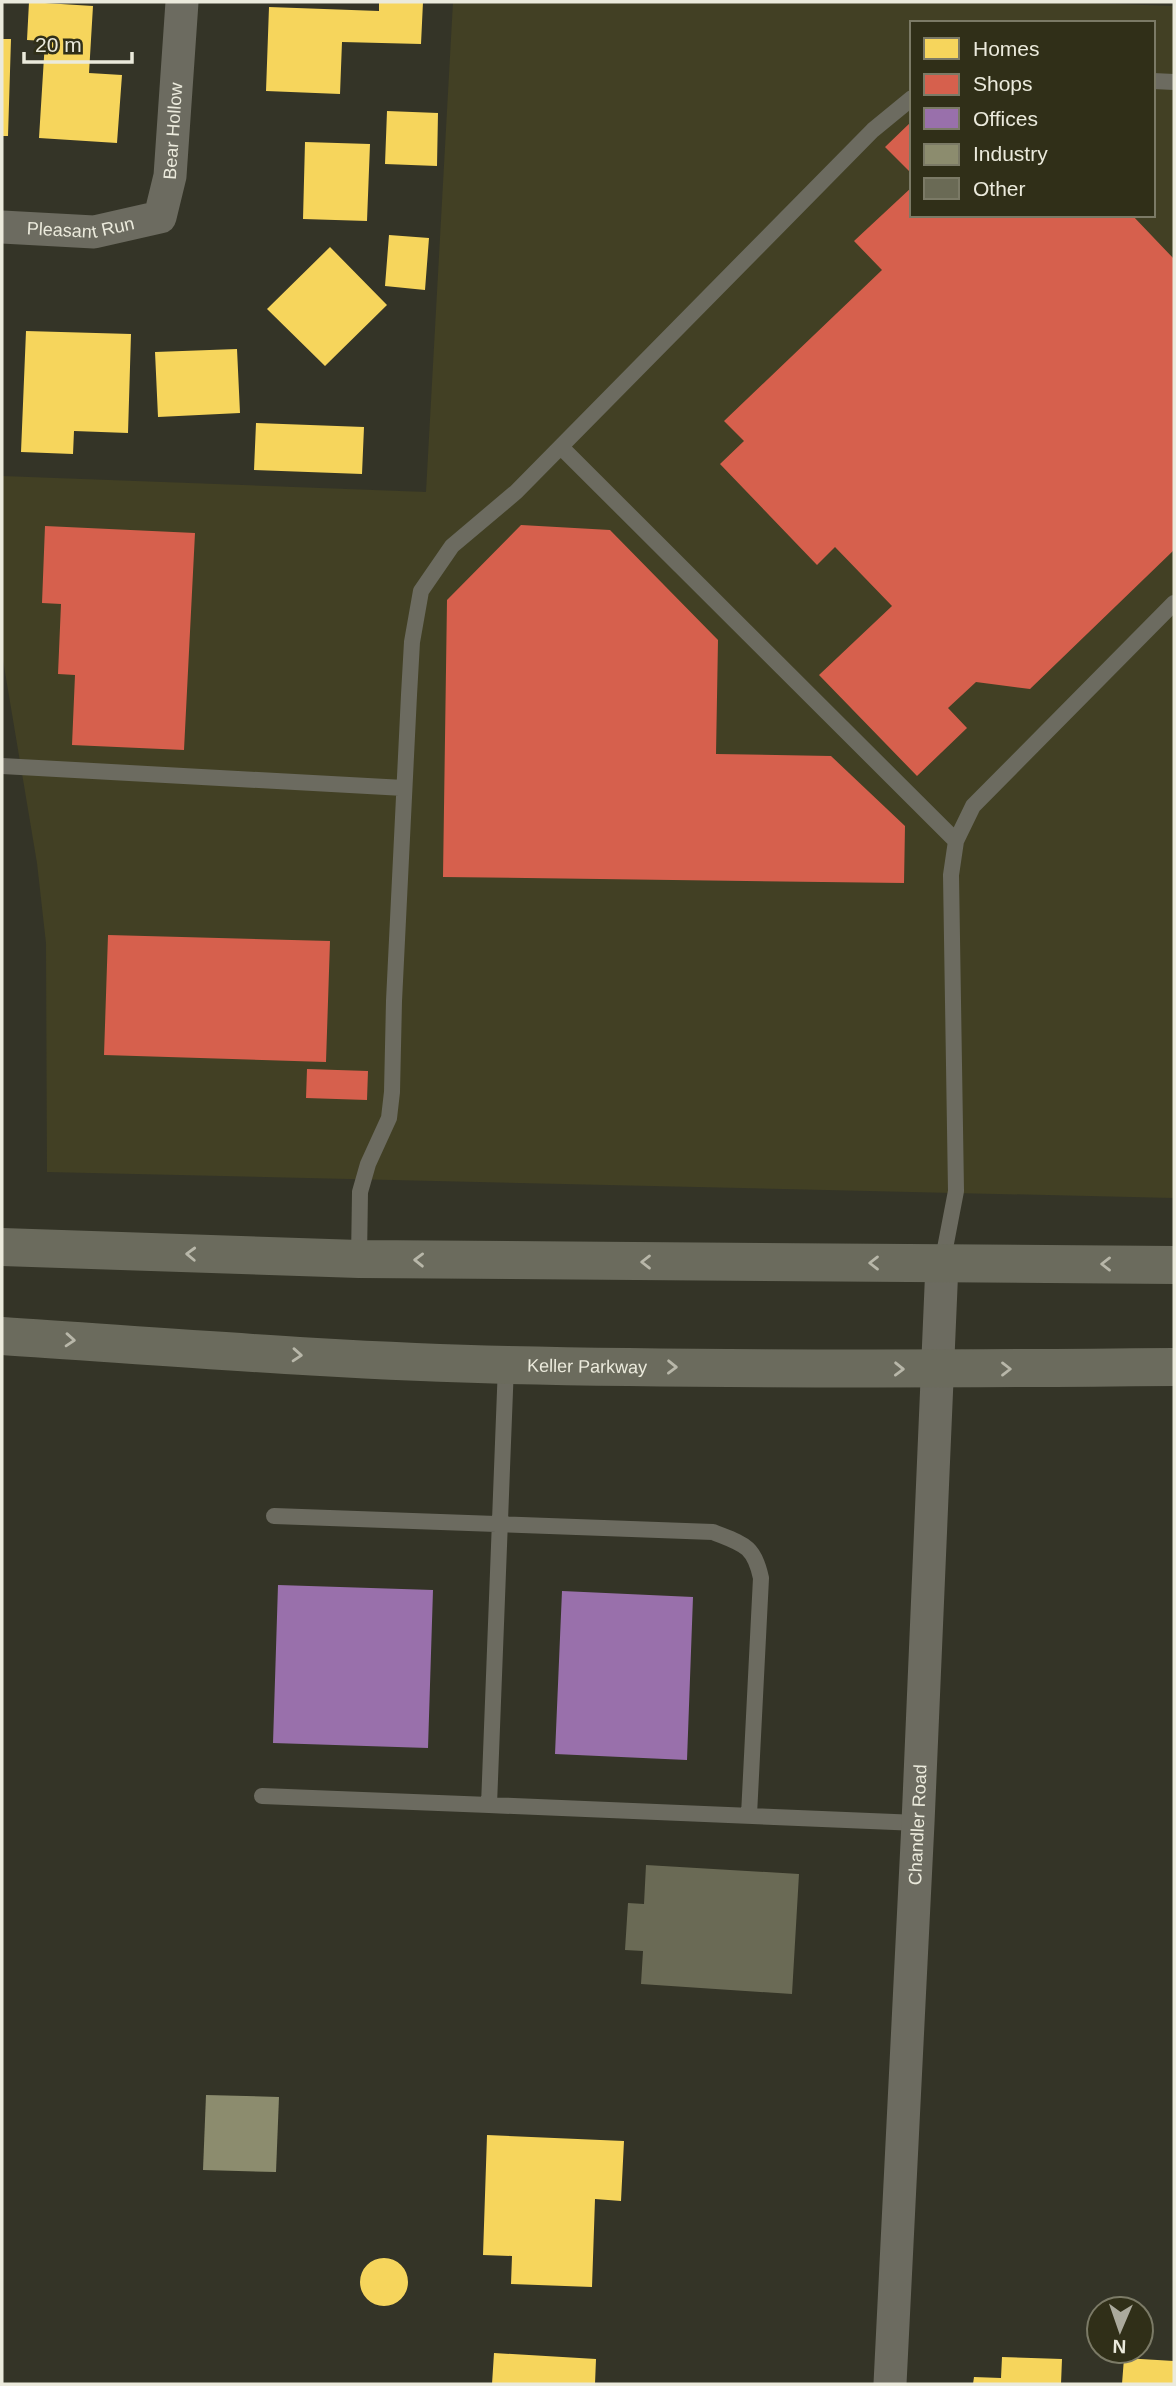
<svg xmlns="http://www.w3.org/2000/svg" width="1176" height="2386" font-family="Helvetica,sans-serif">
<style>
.built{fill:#424024;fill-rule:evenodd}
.homes{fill:#f6d55c}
.shops{fill:#d6604d}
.offices{fill:#9970ab}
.industry{fill:#8c8c6e}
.building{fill:#6a6a55}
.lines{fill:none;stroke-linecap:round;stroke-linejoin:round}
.lane{stroke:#6c6b60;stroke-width:16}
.street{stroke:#6c6b60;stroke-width:33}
.primary{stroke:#6b6b5d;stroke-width:38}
.oneway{stroke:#b8b7a9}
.labels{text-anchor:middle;stroke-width:7;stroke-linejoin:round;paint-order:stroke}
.street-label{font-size:18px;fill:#ebeadc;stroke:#302f18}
</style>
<rect width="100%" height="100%" fill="#343427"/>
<path class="built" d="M453 2H1059L1174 6V1198L47 1172 46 943 37 863 2 654V476L426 492ZM912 23H1153V215H912Z"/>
<path class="homes" d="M29 2 93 6 89 73 122 75 117 143 39 138 45 41 27 40Z
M379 2H423L421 44 342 42 340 94 266 91 269 7 379 11Z
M2 39H11L8 136H2Z
M387 111 438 113 437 166 385 164Z
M305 142 370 144 367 221 303 219Z
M389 235 429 238 425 290 385 286Z
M330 247 387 305 325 366 267 309Z
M26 331 131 334 128 433 74 431 73 454 21 452Z
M237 349 240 413 158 417 155 352Z
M256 423 364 427 362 474 254 470Z
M487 2135 624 2141 621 2201 595 2199 592 2287 511 2284 512 2256 483 2255Z
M360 2282a24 24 0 1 1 48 0a24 24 0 1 1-48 0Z
M494 2353 596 2359 595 2384H492Z
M1002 2357 1062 2359 1061 2384H973L974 2377 1001 2378Z
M1124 2358 1174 2361V2384H1122Z"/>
<path class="shops" d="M912 121V174L885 147Z
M912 187V215H1132L1174 259V550L1030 689 976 682 948 708 967 728 917 776 819 675 892 606 835 547 817 565 720 464 744 441 724 421 882 270 854 241Z
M521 525 610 530 718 640 716 754 831 756 905 826 904 883 443 877 447 600Z
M45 526 195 533 184 750 72 745 75 675 58 674 61 604 42 603Z
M108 935 330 941 326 1062 104 1055Z
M307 1069 368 1071 367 1100 306 1098Z"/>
<path class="offices" d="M278 1585 433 1590 428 1748 273 1743Z
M562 1591 693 1597 687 1760 555 1754Z"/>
<path class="industry" d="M206 2095 279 2097 276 2172 203 2170Z"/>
<path class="building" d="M646 1865 799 1874 792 1994 641 1984 643 1951 625 1950 628 1903 644 1904Z"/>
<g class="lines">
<path class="lane" d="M1153 81 1174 82
M561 447 956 841
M2 766 404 788
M359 1259 360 1192 368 1164 389 1118 392 1092 394 1001 409 695 412 642 421 591 452 546 516 492 873 130 912 98
M942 1264 956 1191 951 875 956 841 973 806 1174 603
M506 1365 489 1805 918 1823
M274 1516 713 1532C743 1544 754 1545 761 1578L749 1815
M262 1796 489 1805"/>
<g class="street">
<path id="s1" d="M2 227 94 232 160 217 170 176 182 2"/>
<path id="s2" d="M890 2384 918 1823 942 1264"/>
</g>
<g class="primary">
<path d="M2 1247 359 1259 1174 1265"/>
<path id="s3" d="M2 1336C170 1347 339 1361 508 1365 730 1370 952 1369 1174 1367"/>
</g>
</g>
<defs><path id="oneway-chevron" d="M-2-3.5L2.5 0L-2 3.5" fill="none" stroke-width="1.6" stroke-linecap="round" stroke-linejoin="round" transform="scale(1.75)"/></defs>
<g class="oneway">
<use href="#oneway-chevron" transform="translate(191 1254) rotate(-178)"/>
<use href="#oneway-chevron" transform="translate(419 1260) rotate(-179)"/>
<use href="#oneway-chevron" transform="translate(646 1262) rotate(-180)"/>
<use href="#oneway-chevron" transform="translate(874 1263) rotate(-180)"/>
<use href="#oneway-chevron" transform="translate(1106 1264) rotate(-180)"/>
<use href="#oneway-chevron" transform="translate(70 1340) rotate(4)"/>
<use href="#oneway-chevron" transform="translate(297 1355) rotate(4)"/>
<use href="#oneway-chevron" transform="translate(672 1367) rotate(1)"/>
<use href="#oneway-chevron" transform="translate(899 1369) rotate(1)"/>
<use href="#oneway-chevron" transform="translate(1006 1369)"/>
</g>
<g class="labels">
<g class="street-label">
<text dy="6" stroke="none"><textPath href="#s1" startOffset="247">Bear Hollow</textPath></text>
<text dy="6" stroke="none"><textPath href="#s1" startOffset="79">Pleasant Run</textPath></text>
<text dy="6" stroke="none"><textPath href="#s3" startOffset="586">Keller Parkway</textPath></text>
<text dy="6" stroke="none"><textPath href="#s2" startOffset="560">Chandler Road</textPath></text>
</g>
</g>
<rect width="1176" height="2386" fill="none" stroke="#ebeadc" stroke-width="7"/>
<rect x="910" y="21" width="245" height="196" fill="#302f18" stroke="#7b7a66" stroke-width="2"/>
<rect x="924" y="38" width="35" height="21" fill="#f6d55c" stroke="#7b7a66" stroke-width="2"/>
<text x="973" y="56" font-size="21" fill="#ebeadc">Homes</text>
<rect x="924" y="74" width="35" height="21" fill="#d6604d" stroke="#7b7a66" stroke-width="2"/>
<text x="973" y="91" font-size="21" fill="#ebeadc">Shops</text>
<rect x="924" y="108" width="35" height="21" fill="#9970ab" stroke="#7b7a66" stroke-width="2"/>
<text x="973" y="126" font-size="21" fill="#ebeadc">Offices</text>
<rect x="924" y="144" width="35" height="21" fill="#8c8c6e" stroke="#7b7a66" stroke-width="2"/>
<text x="973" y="161" font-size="21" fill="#ebeadc">Industry</text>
<rect x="924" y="178" width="35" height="21" fill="#6a6a55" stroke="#7b7a66" stroke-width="2"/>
<text x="973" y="196" font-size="21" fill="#ebeadc">Other</text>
<g transform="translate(1120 2330) rotate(182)"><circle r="33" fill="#302f18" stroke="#7b7a66" stroke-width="2"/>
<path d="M0-5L12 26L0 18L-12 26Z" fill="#abaa9d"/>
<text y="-10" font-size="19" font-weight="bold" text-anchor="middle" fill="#ebeadc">N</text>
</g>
<path d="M24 52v10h108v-10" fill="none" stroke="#ebeadc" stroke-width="3.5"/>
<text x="35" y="52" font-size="21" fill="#ebeadc" stroke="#302f18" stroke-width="5" paint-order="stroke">20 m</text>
</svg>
